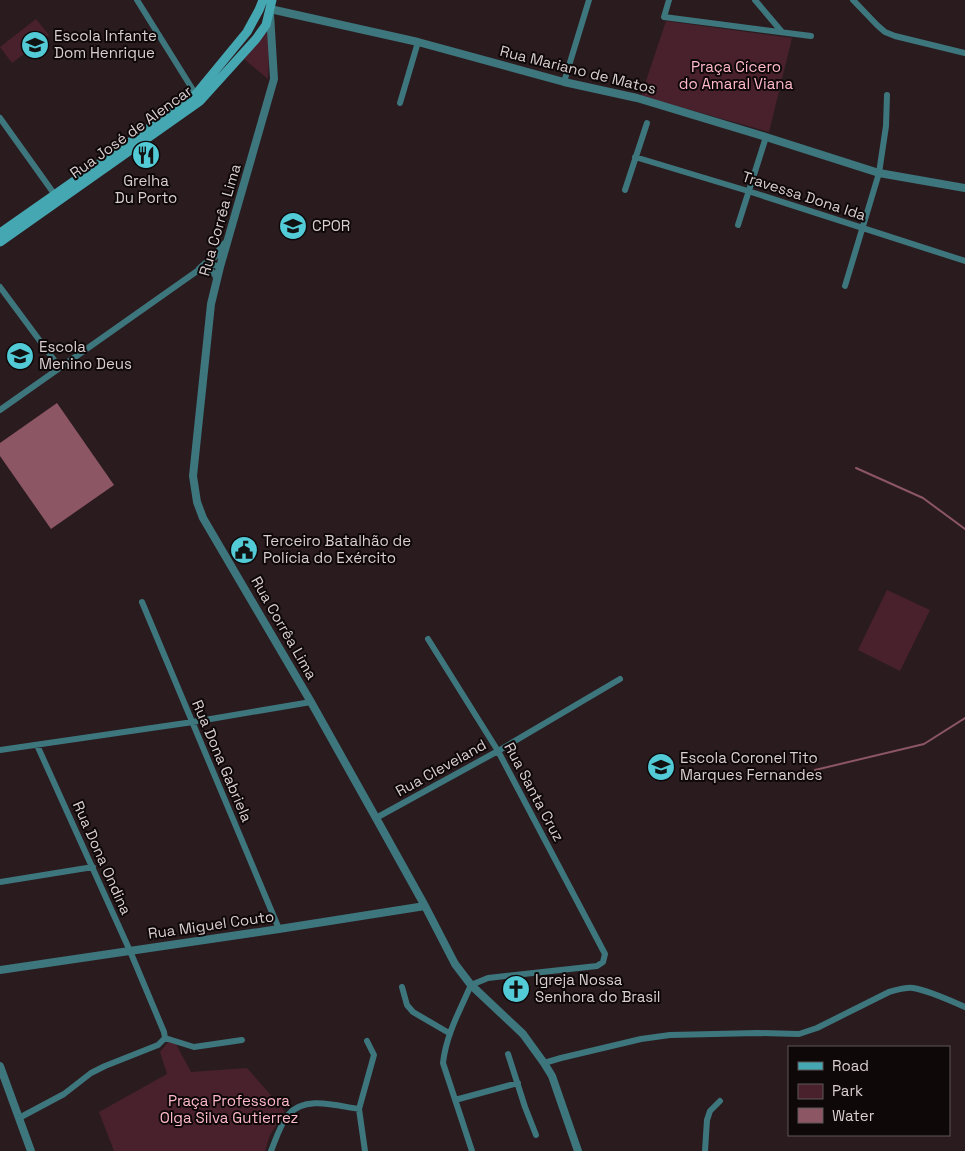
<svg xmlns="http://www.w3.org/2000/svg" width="965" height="1151" font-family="'Space Grotesk',sans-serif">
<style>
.green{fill:#49212d}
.water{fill:#8c5664}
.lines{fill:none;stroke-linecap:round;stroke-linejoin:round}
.stream{stroke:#8c5664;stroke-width:2}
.minor{stroke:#3d767c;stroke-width:6}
.tertiary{stroke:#3d767c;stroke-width:8}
.secondary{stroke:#45a7b1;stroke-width:9}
.labels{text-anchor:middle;stroke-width:4;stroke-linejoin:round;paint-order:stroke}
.poi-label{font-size:15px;fill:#d9ced1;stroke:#0e0809;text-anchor:start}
.park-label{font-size:15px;fill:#ffb9ca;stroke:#0e0809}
.street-label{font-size:15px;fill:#d9ced1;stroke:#0e0809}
</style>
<rect width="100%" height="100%" fill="#2a1b1f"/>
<path class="green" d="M36 19 49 35 12 63 0 47Z
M666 21 792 38 769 132 641 96Z
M270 27 268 79 244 59Z
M887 590 930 610 900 671 858 650Z
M169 1041 176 1044 191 1072 247 1068 285 1111 270 1135 265 1151H114L99 1112 167 1074 160 1052Z"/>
<path class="water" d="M57 403 114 485 51 529 0 456V443Z"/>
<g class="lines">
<path class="stream" d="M856 468 923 498 965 529
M815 770 924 744 965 718"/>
<path class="minor" d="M137 0 198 98
M669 0 664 17 811 36
M755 0 782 32
M853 0 877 25 885 32 895 36 965 53
M564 82 589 0
M400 103 418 42
M0 118 55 195
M635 157 748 191 965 261
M625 190 647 123
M738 225 766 137
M201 269C209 268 214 272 217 279
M845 286 879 173 886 126 887 95
M0 287 60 368
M0 410 200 269 211 264 220 267
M142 602 279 929
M428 639 498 751 605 954 603 962 597 966 488 978 471 985C460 1010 446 1035 443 1063L472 1151
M37 745 130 951 164 1032 165 1038
M0 750 193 722 311 702
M376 818 498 751 620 679
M0 882 93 867
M402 987 407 1005 413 1012 449 1033
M165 1038 194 1047 242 1040
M508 1054 525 1107 536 1135
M544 1063 561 1058 641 1039 670 1035 758 1033 799 1034 817 1028 889 992C897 990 905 987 913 988 930 991 949 1000 965 1007
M455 1100 518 1083
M19 1118 64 1094 91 1073 105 1066 158 1045 165 1038
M271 1151C276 1139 280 1125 288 1115 305 1095 337 1106 359 1109
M365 1151 359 1109 374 1055 367 1041
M705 1151 707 1120 710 1111 720 1101"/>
<path class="tertiary" d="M270 9 418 42 564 82 637 98 766 137 879 173 965 188
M270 14 274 79 220 267 211 304 193 476 197 502 203 518 311 702 376 818 425 906 455 964 471 985 523 1034 544 1063 552 1076 578 1151
M200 269 217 254 225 244
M0 970 279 929 425 906
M0 1066 31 1151"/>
<path class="secondary" d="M0 233 140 135 196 94 247 32 259 10 263 0
M0 242 200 101 256 39 266 25 272 0"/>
</g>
<defs>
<g id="school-disc" transform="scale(1.4375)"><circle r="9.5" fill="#52cbd7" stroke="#0e0809"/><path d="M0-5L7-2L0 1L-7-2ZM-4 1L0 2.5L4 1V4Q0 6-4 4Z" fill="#111"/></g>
<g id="restaurant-disc" transform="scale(1.4375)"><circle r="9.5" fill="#52cbd7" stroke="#0e0809"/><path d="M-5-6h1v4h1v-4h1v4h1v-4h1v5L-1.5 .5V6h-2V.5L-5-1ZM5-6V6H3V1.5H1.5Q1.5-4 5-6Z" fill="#111"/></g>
<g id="civic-disc" transform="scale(1.4375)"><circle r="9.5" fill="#52cbd7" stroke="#0e0809"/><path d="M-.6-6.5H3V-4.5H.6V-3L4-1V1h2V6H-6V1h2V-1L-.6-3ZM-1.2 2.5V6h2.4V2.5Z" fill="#111"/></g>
<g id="church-disc" transform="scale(1.4375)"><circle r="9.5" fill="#52cbd7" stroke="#0e0809"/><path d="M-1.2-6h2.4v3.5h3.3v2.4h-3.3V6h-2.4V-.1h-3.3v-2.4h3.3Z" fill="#111"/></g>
</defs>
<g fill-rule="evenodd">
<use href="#school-disc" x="35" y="45"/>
<use href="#restaurant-disc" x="146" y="155"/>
<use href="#school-disc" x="293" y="226"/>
<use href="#school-disc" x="20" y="356"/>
<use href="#civic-disc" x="244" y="550"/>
<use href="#school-disc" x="661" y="767"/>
<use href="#church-disc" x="516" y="989"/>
</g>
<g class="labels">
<g class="poi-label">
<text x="54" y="41">Escola Infante<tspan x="54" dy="17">Dom Henrique</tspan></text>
<text x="146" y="186" text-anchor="middle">Grelha<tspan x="146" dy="17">Du Porto</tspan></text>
<text x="312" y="231">CPOR</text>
<text x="39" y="352">Escola<tspan x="39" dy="17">Menino Deus</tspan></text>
<text x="263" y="546">Terceiro Batalhão de<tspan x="263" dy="17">Polícia do Exército</tspan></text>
<text x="680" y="763">Escola Coronel Tito<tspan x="680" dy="17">Marques Fernandes</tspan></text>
<text x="535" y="985">Igreja Nossa<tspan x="535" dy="17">Senhora do Brasil</tspan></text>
</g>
<g class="park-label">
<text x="736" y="72">Praça Cícero<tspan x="736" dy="17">do Amaral Viana</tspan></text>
<text x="229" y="1106">Praça Professora<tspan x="229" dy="17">Olga Silva Gutierrez</tspan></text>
</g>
<g class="street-label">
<text transform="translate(578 70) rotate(14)" y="5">Rua Mariano de Matos</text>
<text transform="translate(131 132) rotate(-36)" y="5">Rua José de Alencar</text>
<text transform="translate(804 196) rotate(18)" y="5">Travessa Dona Ida</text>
<text transform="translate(220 220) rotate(-74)" y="5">Rua Corrêa Lima</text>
<text transform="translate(284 628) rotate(60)" y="5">Rua Corrêa Lima</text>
<text transform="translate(222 761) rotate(67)" y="5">Rua Dona Gabriela</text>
<text transform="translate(441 768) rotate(-29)" y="5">Rua Cleveland</text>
<text transform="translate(534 792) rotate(62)" y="5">Rua Santa Cruz</text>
<text transform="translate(102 858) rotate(66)" y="5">Rua Dona Ondina</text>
<text transform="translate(211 925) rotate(-8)" y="5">Rua Miguel Couto</text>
</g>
</g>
<rect x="788" y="1046" width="162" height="90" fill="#0e0809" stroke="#5f5759"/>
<rect x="798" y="1062" width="25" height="8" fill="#45a7b1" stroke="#5f5759"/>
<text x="832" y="1071" font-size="15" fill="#d9ced1">Road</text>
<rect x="798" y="1084" width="25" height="15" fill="#49212d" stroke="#5f5759"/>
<text x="832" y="1096" font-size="15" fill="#d9ced1">Park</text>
<rect x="798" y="1108" width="25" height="15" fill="#8c5664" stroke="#5f5759"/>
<text x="832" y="1121" font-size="15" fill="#d9ced1">Water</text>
</svg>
